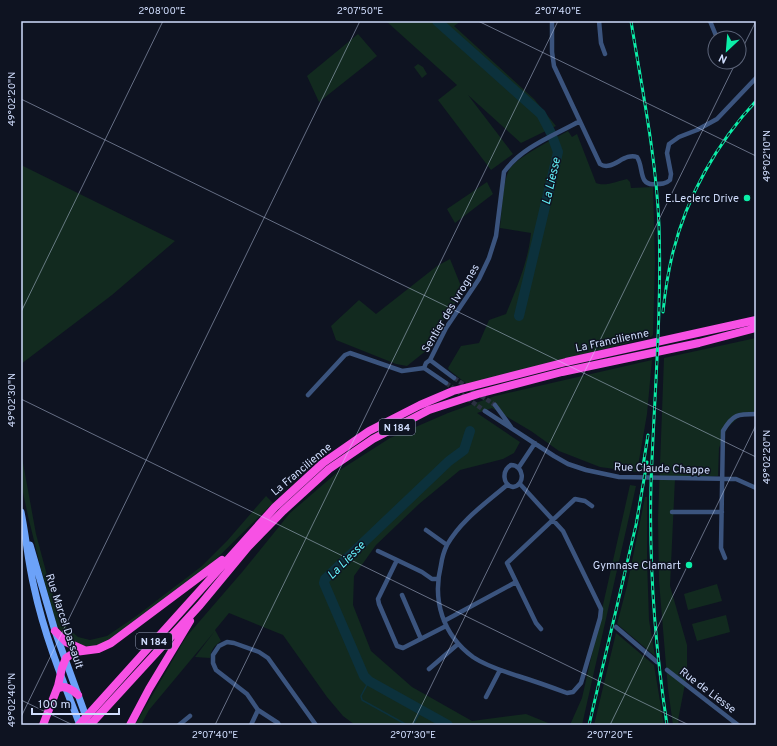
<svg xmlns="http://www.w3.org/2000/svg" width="777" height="746" font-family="Overpass,sans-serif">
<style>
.green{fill:#122a1f}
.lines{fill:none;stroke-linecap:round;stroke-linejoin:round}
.stream{stroke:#0c313c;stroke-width:1.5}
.river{stroke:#0c313c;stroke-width:10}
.street-tunnel{stroke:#2b3142;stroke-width:4.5;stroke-dasharray:4.5 2;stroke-linecap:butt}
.street{stroke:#3b547e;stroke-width:4.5}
.secondary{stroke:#6ca2f8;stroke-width:7}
.highway{stroke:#f751e4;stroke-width:8}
.rail-casing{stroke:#0beea8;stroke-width:3}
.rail{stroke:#0e1321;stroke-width:1.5;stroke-dasharray:4.5;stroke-linecap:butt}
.ticks{fill:none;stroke:#d0ddfd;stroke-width:1;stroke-opacity:0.45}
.poi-dot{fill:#0beea8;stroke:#0e1321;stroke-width:1.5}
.labels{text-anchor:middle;stroke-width:3;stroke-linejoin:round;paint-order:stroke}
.shield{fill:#0e1321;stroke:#96a0bb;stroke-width:1}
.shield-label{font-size:10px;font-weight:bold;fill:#d0ddfd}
.poi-label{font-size:11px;fill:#d0ddfd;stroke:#0e1321;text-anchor:end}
.street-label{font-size:11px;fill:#d0ddfd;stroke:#0e1321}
.water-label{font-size:12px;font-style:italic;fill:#63f0f8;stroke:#0e1321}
.neatline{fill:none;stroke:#d0ddfd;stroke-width:1.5}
.ticks-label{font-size:10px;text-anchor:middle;fill:#d0ddfd}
</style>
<rect width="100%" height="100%" fill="#0e1321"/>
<path class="green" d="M386 21H461L454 26 534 99 556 126 521 143 468 95 513 154 491 170 438 100 457 85Z
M358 34 377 56 319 102 307 76Z
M418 64 423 67 427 74 422 78 414 67Z
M568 131 572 137 577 134 596 183C605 187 618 181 627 179L630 182 631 188 653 187 655 262 653 335 651 337 467 384 449 370 448 368 461 346 479 343 489 320 506 314C517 287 528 262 531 233L500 228C502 212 502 184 509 170 515 158 555 138 568 131Z
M21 165 175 241 112 295 21 364Z
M487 182 493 194 455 223 447 209Z
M450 259 463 291 442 323 432 346 407 366 396 364 336 340 331 326 359 300 376 314 437 266Z
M756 338V414L739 417 727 428 719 448 718 476 675 478 670 586 687 645V674L678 720 679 725H673L668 689 659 581 658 519 664 358Z
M652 360 647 414 637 472 600 467 559 451 531 431 492 408 477 413 520 442 514 453 503 459 460 470 419 504 376 545 354 576 353 605 371 651 412 687 472 721 526 714 553 725H355L343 716 327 697 283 635 229 613 215 630 221 641C214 646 211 650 210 658L195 657 214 632 149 710 141 725H135L186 637 243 571 290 513 340 470 390 438 448 413 495 396Z
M21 452 36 534 49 583 63 624 78 637 90 640 107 636 135 617 202 566 227 541 266 496 273 503 208 567 112 639 100 646 89 648 71 642 60 631 56 622 41 569 28 516 21 483Z
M630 485 636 486 582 725H570L582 698Z
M645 497H647V560L649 620 655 656 617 624 627 586Z
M717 584 722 601 688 610 684 594Z
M726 615 730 632 697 641 692 624Z
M616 633 654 665 664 725H594Z"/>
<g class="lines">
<path class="stream" d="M369 681 361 696 362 700 407 725
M413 725 421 710"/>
<path class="river" d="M437 21 541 114 551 133 558 152 519 316
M448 725 369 681 364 676 324 583 325 579 449 461 464 450 470 431"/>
<path class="street-tunnel" d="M454 378 495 405
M446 383 485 411"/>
<path class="street" d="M552 21V52L554 66 600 164C612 172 624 152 637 157 644 167 638 186 655 184 661 184 666 184 670 180L671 174 667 153 669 144 679 137 697 130 717 119 756 78
M599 21 601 43 605 54
M710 21 717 38
M430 360 454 378
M424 368 426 363 430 360 446 328 479 279 489 258 496 236 504 172C522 147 553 136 580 121
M424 368 446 383
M308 395 345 355 350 353 402 371 424 368
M495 405 511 427
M485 411 554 456 568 464 586 470 619 477 736 479 756 488
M511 465C524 465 526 485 513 487 502 485 502 470 511 465Z
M519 467 535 443
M507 485C486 503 461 520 447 545 444 551 442 558 441 565 432 601 443 635 473 657 486 666 503 671 518 676 534 681 551 687 567 693L573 692 581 683 600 618 601 609 563 531 520 484
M672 512H722
M426 530 447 545
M378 551 397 560
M725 558 721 548 723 431C733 414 738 414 756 414
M437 579H432L422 572 397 560 378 599 379 604 397 646 403 648 446 626
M402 595 421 639
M444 621 516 582
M616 627 657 662
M541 629 536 623 507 563 575 499 585 501 592 506
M429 669 458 644
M667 670 738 725
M486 697 500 670
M179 725 190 716
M251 725 258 710
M279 725 278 723 258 710 247 694 216 670 213 663V655L219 646 227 642 234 643 259 652 268 658 316 725"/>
<path class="secondary" d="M21 512C26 536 28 562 34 587 44 634 62 679 80 725
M30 545 55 631 89 725"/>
<path class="highway" d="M55 631 66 642 84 650
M57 689C64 684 73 690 78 695
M43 725 58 686 62 668 66 658 75 652 98 649 111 643 222 560
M79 725 275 507 323 463 369 431 420 405 453 391 566 362 756 320
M90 725 200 605 248 547 283 511 329 469 373 439 429 410 478 394 562 372 699 343 756 328
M130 725 149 689 190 621"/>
<g class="rail-casing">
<path id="rail" d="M631 21C642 89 656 156 659 225 662 311 654 398 651 484 649 564 655 646 667 725
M663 312C665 292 668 272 673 252 687 196 717 143 756 101
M643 466 648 435
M589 725 636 525 647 462"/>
</g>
<use href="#rail" class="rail"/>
</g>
<path class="ticks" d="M478 21 756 156M739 55 756 21M21 99 756 457M21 312 163 21M21 399 689 725M21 700 73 725M21 717 360 21M215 725 558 21M412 725 736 62M610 725 756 425"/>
<g class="poi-dot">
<circle cx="747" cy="198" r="4"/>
<circle cx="689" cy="565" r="4"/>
</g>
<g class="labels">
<g class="shield">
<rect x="379" y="419" width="36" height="16" rx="3"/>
<rect x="136" y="633" width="36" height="16" rx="3"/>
</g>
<g class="shield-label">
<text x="397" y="431">N 184</text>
<text x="154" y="645">N 184</text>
</g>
<g class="poi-label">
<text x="739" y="202">E.Leclerc Drive</text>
<text x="681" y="569">Gymnase Clamart</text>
</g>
<g class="street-label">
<text transform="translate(450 308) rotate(-59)" y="4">Sentier des Ivrognes</text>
<text transform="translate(612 340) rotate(-12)" y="4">La Francilienne</text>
<text transform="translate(662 468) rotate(2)" y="4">Rue Claude Chappe</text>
<text transform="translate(301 469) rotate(-40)" y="4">La Francilienne</text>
<text transform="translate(65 621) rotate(72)" y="4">Rue Marcel Dassault</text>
<text transform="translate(708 690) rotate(37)" y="4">Rue de Liesse</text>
</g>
<g class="water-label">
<text transform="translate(551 181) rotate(-77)" y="4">La Liesse</text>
<text transform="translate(346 560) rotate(-45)" y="4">La Liesse</text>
</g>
</g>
<rect width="777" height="746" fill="none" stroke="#0e1321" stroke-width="44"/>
<g transform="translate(727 50) rotate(206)"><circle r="19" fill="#0e1321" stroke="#5c6479"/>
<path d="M0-3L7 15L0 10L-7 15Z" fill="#0beea8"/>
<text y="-6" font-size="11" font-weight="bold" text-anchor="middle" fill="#d0ddfd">N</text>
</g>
<path d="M32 708v6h87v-6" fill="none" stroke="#d0ddfd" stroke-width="2"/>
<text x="38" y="708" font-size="12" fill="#d0ddfd" stroke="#0e1321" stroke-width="3" paint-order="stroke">100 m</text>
<rect x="22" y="22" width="733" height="702" class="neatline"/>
<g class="ticks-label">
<text x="162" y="14">2°08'00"E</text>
<text x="360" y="14">2°07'50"E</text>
<text x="558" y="14">2°07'40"E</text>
<text transform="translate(11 99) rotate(-90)" y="4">49°02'20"N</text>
<text transform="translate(766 156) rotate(-90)" y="4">49°02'10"N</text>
<text transform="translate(11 400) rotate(-90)" y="4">49°02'30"N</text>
<text transform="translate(766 457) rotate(-90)" y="4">49°02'20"N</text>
<text transform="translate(11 700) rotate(-90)" y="4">49°02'40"N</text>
<text x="215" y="738">2°07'40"E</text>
<text x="413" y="738">2°07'30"E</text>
<text x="610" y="738">2°07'20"E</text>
</g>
</svg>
